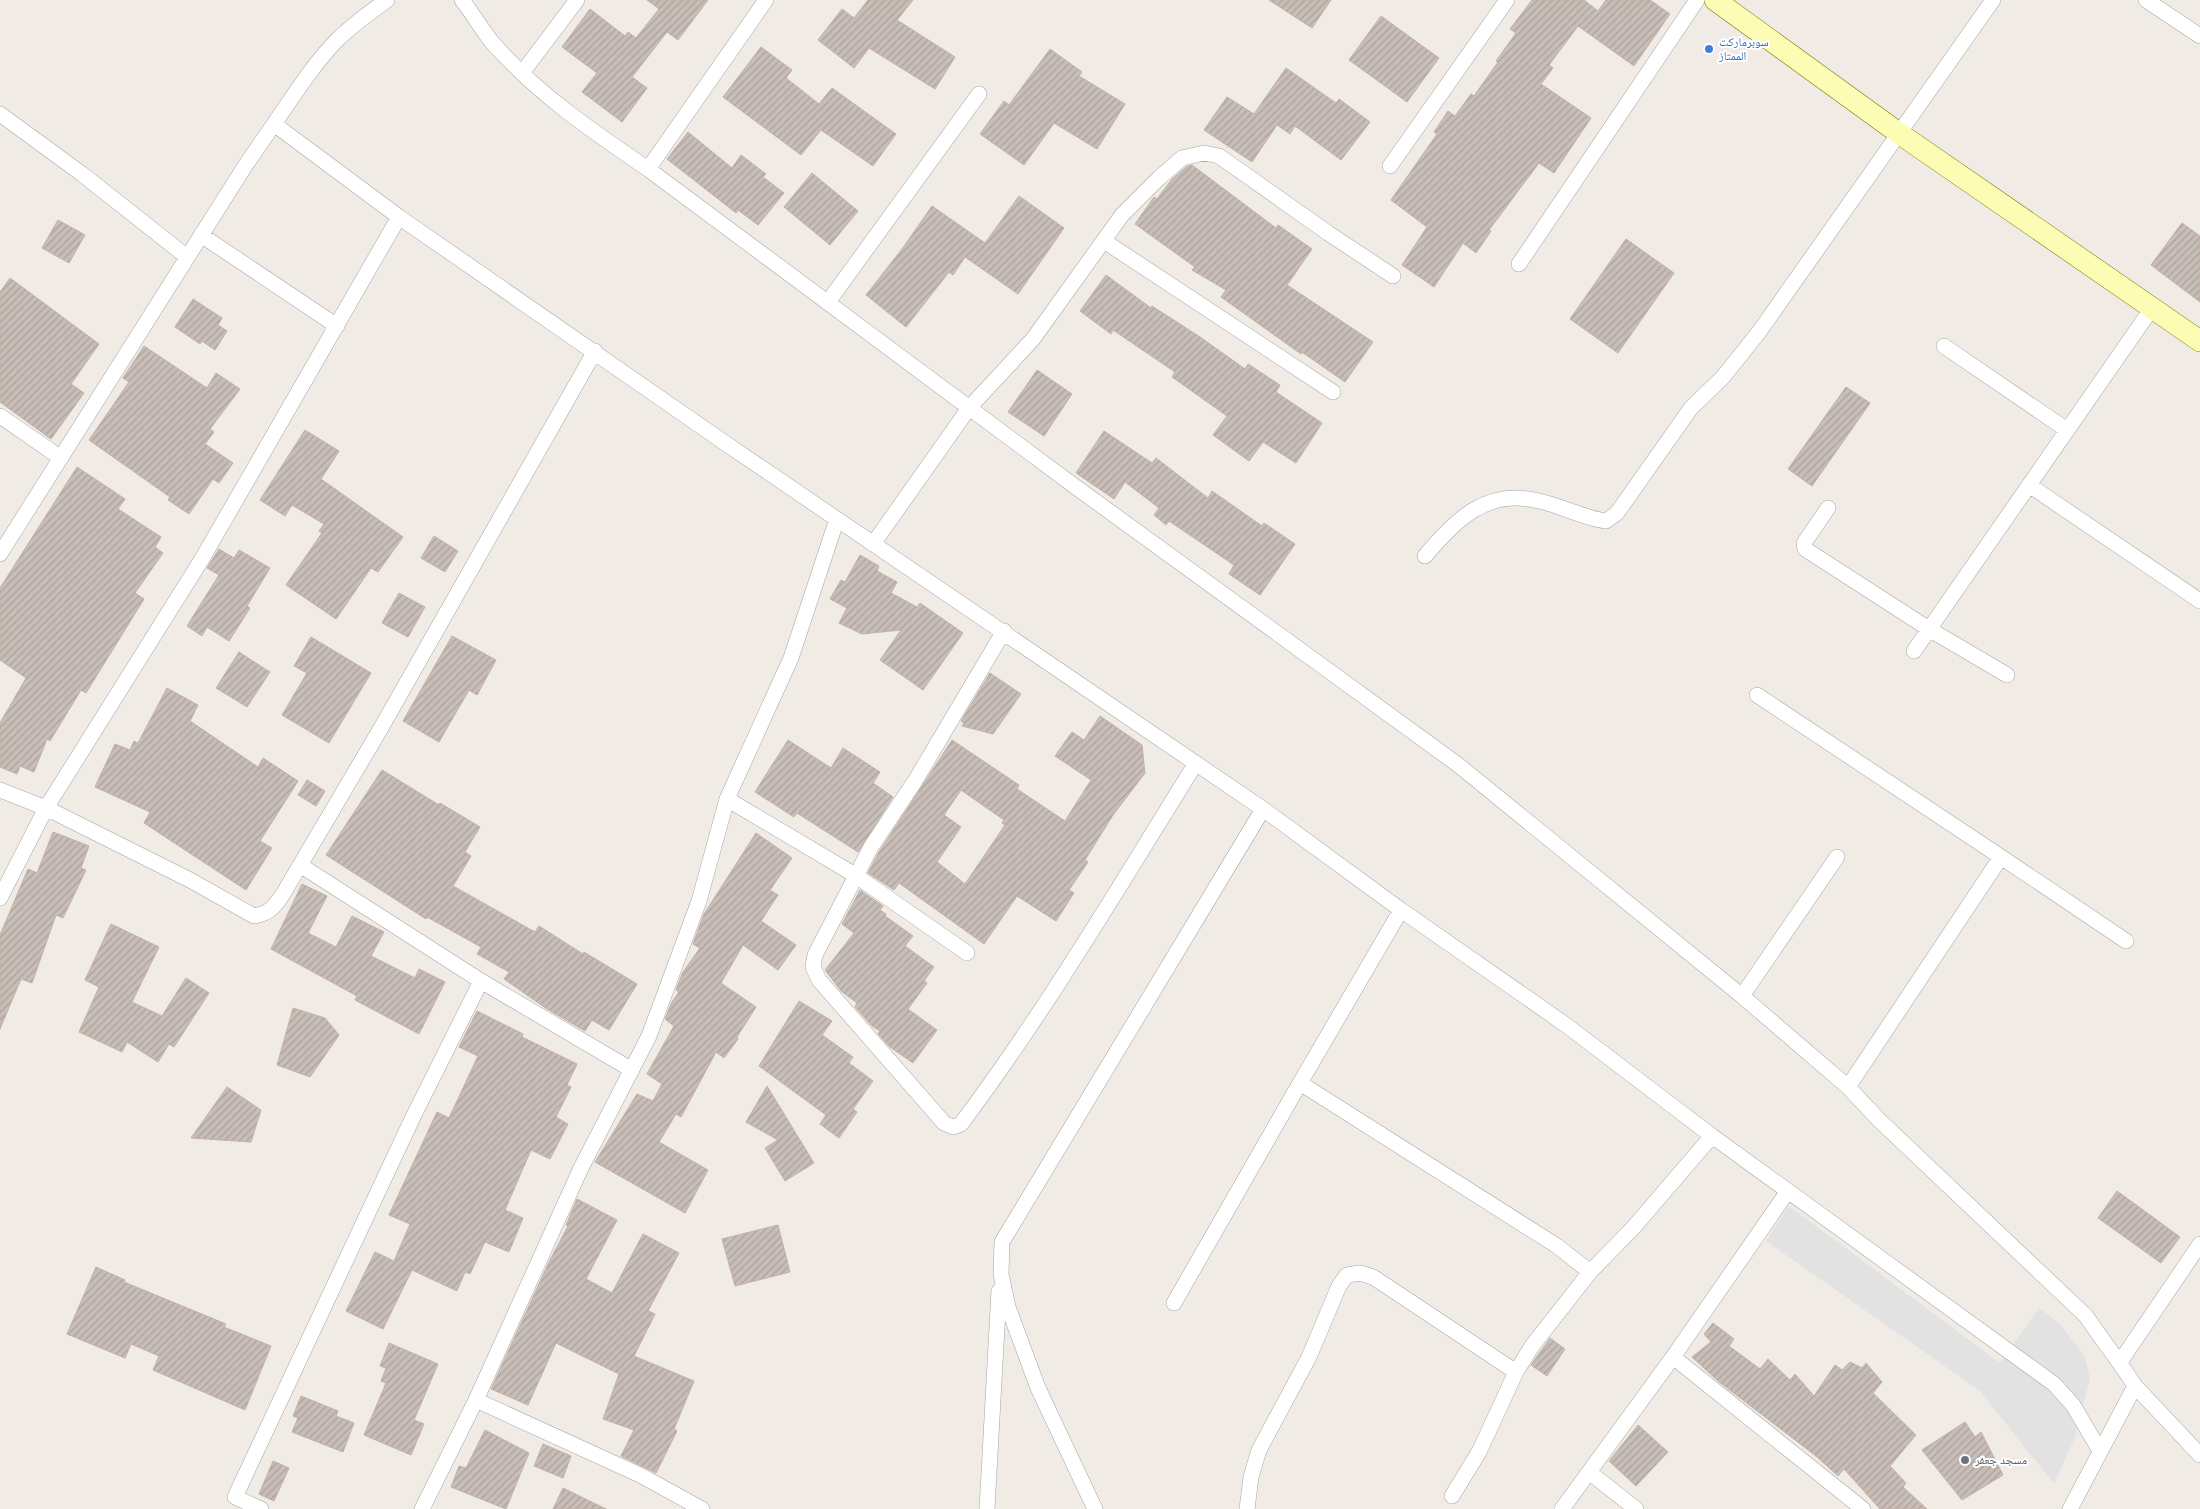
<svg xmlns="http://www.w3.org/2000/svg" width="2200" height="1509" font-family="'Public Sans','Noto Naskh Arabic',sans-serif">
<style>
.parking{fill:#e2e2e2}
.building{fill:url(#building-hatch);stroke:#c2b1a6;fill-rule:evenodd}
.lines{fill:none;stroke-linecap:round;stroke-linejoin:round}
.street-casing{stroke:#a5a5a5;stroke-width:16}
.secondary-casing{stroke:#737a00;stroke-width:22}
.street{stroke:#fff;stroke-width:15}
.secondary{stroke:#fcfcb5;stroke-width:21}
.shop-dot{fill:#3f7fe0;stroke:#fff;stroke-width:2}
.worship-dot{fill:#6b7280;stroke:#fff;stroke-width:2}
.labels{text-anchor:middle;stroke-width:4;stroke-linejoin:round;paint-order:stroke}
.shop-label{font-size:12px;fill:#366cbe;stroke:#fff;text-anchor:start}
.worship-label{font-size:12px;fill:#5b616d;stroke:#fff;text-anchor:start}
</style>
<defs>
<pattern id="building-hatch" width="6" height="6" patternUnits="userSpaceOnUse" patternTransform="scale(1.25)"><rect width="6" height="6" fill="#c8bdb7"/><path d="M-1 1l2-2M0 6l6-6M5 7l2-2" fill="none" stroke="#aba29d"/></pattern>
</defs>
<rect width="100%" height="100%" fill="#f0ebe4"/>
<path class="parking" d="M1789 1206 2000 1363 2039 1308 2059 1323 2084 1355 2090 1378 2075 1437 2054 1484 1980 1391 1766 1241Z"/>
<path class="building" d="M647 0H708L678 40 667 32 632 77 647 88 622 122 582 92 597 73 562 47 590 9 625 36 628 32 636 38 659 9Z
M868 0H913L897 20 955 57 935 89 869 48 854 68 818 40 842 9 854 18Z
M1269 0H1331L1312 28Z
M1532 0H1584L1598 11 1606 0H1650L1670 14 1634 66 1578 26 1549 65 1553 68 1541 84 1591 118 1554 173 1539 163 1489 230 1491 231 1476 253 1463 243 1434 287 1402 265 1427 227 1391 200 1437 134 1434 132 1448 111 1455 116 1471 94 1474 96 1498 62 1496 61 1516 33 1510 29Z
M1381 16 1439 58 1407 102 1349 60Z
M761 47 792 70 786 78 819 104 832 88 896 134 873 166 821 130 801 155 723 97Z
M1050 49 1082 72 1079 76 1125 104 1097 149 1054 123 1024 165 980 134 1004 101 1009 105Z
M1286 68 1336 103 1339 99 1370 122 1341 160 1295 126 1290 134 1277 125 1252 162 1204 130 1227 97 1254 114Z
M688 132 732 168 741 155 766 174 763 177 784 193 758 225 738 210 736 213 667 159Z
M1192 165 1276 228 1278 225 1312 249 1287 285 1373 342 1345 382 1302 352 1301 354 1221 297 1226 290 1192 270 1195 267 1135 224 1154 197 1157 199 1172 179 1186 167Z
M812 173 858 211 830 245 784 207Z
M1019 196 1064 228 1018 294 965 257 953 275 949 272 906 327 866 295 902 249 932 206 985 243Z
M58 220 85 235 69 263 42 248Z
M2182 223 2200 236V302L2151 265Z
M1626 239 1674 273 1618 353 1570 319Z
M1106 275 1151 308 1152 306 1200 337 1245 369 1248 364 1280 385 1276 392 1322 423 1296 463 1263 442 1249 461 1213 435 1227 416 1172 377 1175 372 1113 330 1111 334 1080 311Z
M10 278 99 344 71 384 84 393 51 439 0 402V292Z
M193 299 222 318 218 325 227 331 215 350 202 341 200 344 175 327Z
M144 346 207 388 216 373 240 389 210 429 214 432 205 444 233 463 219 483 213 479 189 514 168 500 170 497 89 440 129 382 123 378Z
M1037 370 1072 394 1044 436 1008 412Z
M1846 387 1870 403 1812 486 1788 469Z
M305 430 339 451 321 479 403 537 378 572 371 568 336 619 286 585 322 533 319 531 324 524 292 505 285 516 260 500Z
M1104 431 1152 463 1156 458 1208 498 1212 491 1262 526 1264 523 1295 544 1260 595 1229 574 1234 565 1169 521 1166 525 1154 515 1159 508 1125 482 1114 499 1076 473Z
M77 467 125 499 118 509 161 537 155 547 163 553 135 593 144 599 86 693 81 690 50 741 47 739 34 772 20 766 17 774 0 767V723L26 678 0 660V588Z
M434 536 458 551 445 572 421 558Z
M219 549 234 558 239 550 270 568 247 606 250 608 229 641 207 627 202 636 187 626 219 575 207 568Z
M860 555 879 566 877 571 897 582 891 593 917 607 920 603 963 633 923 690 880 660 901 630 862 634 839 623 847 608 830 599 841 580 845 582Z
M399 593 425 607 408 637 382 623Z
M452 636 496 660 477 695 469 690 439 742 403 721Z
M311 637 371 673 329 743 282 715 307 673 294 666Z
M239 652 270 672 247 707 216 688Z
M990 673 1021 694 993 734 962 726 964 723 961 721Z
M167 688 198 705 190 721 258 767 263 758 298 781 260 841 272 848 246 890 144 823 150 812 95 787 115 744 130 750 134 741 138 743Z
M1100 716 1142 745 1145 773 1113 815 1085 860 1088 862 1069 890 1074 893 1056 921 1017 896 984 944 899 883 894 890 868 873 879 852 952 740 1019 785 1017 789 1065 821 1091 780 1055 756 1072 732 1084 740ZM961 790 1004 820 1002 823 1005 825 965 884 937 862 961 827 944 815Z
M788 740 831 768 843 748 880 772 873 783 893 797 858 852 797 813 794 817 755 792Z
M382 770 439 805 440 803 480 827 465 852 471 856 453 886 535 932 539 926 583 954 584 952 637 984 609 1030 592 1020 585 1031 547 1009 504 979 509 972 477 954 481 947 427 917 426 919 326 855Z
M307 780 325 791 316 806 298 795Z
M53 832 89 846 81 868 86 870 63 918 56 915 32 983 21 979 0 1029V935L28 869 37 873Z
M756 833 792 858 770 890 778 895 761 921 796 945 778 970 743 945 721 983 756 1007 737 1037 738 1039 724 1058 716 1052 681 1117 676 1114 659 1142 708 1170 685 1213 595 1162 637 1094 653 1101 662 1084 647 1074 674 1026 665 1019 672 1002 679 992 676 990 683 972 700 948 693 944 704 914Z
M302 884 327 896 308 933 336 947 352 916 384 932 371 956 415 978 419 969 445 982 419 1034 355 1000 357 996 271 949Z
M860 890 883 906 880 910 886 914 885 916 913 936 905 946 934 967 924 981 927 983 908 1009 937 1030 913 1063 890 1047 878 1034 880 1031 872 1026 855 1007 857 1003 841 991 825 970 854 933 842 924Z
M111 924 159 947 132 1002 162 1016 186 978 209 993 174 1047 169 1044 158 1062 127 1042 122 1052 79 1032 99 987 85 980Z
M799 1001 832 1021 822 1035 853 1057 849 1063 873 1081 853 1109 857 1112 839 1138 820 1124 826 1115 759 1066Z
M293 1008 325 1018 339 1035 310 1077 277 1065Z
M477 1011 523 1034 522 1037 577 1064 567 1085 571 1087 556 1117 568 1124 550 1159 531 1150 505 1210 523 1218 509 1252 485 1242 470 1274 465 1272 457 1291 412 1270 383 1329 346 1311 375 1252 394 1261 410 1224 389 1215 437 1112 449 1118 478 1056 459 1047Z
M767 1086 814 1163 785 1181 765 1148 778 1140 746 1122Z
M227 1087 261 1110 251 1142 191 1138Z
M2117 1191 2180 1237 2161 1263 2098 1218Z
M577 1199 617 1220 586 1279 612 1293 643 1234 679 1253 648 1311 655 1314 634 1356 694 1381 674 1429 677 1431 656 1473 621 1456 634 1430 603 1419 619 1374 556 1343 528 1405 491 1389 549 1262 568 1226 566 1225Z
M778 1225 790 1272 735 1286 722 1239Z
M96 1267 125 1280 124 1282 226 1324 224 1327 271 1346 245 1410 153 1370 159 1356 131 1344 125 1358 67 1334Z
M1713 1323 1734 1339 1729 1346 1760 1369 1768 1359 1790 1380 1795 1374 1814 1396 1835 1365 1842 1370 1850 1362 1862 1368 1866 1363 1882 1382 1873 1393 1916 1435 1890 1466 1906 1483 1903 1487 1927 1509H1880L1844 1469 1838 1476 1816 1456 1718 1381 1692 1357 1711 1342 1704 1334Z
M1550 1338 1565 1349 1547 1376 1531 1365Z
M389 1343 438 1364 414 1420 424 1424 411 1455 364 1435 386 1383 381 1381 386 1368 380 1366Z
M301 1396 338 1411 336 1416 354 1423 343 1452 292 1432 298 1418 293 1416Z
M1965 1422 1975 1437 1981 1432 2003 1475 1962 1500 1922 1450Z
M1638 1425 1668 1452 1636 1486 1609 1461Z
M485 1430 529 1453 506 1509 451 1487 459 1466 466 1468Z
M543 1444 571 1456 563 1478 534 1466Z
M273 1461 289 1468 274 1501 259 1494Z
M563 1488 606 1509H553Z"/>
<g class="lines">
<g class="street-casing">
<path id="street" d="M462 0C472 13 481 28 491 41 536 93 592 131 648 169L1073 485 1457 764 1742 996 1848 1087 1878 1119 2086 1316C2102 1340 2120 1362 2135 1386L2070 1509
M2146 0 2200 36
M522 73 577 0
M0 114 82 174 187 257
M274 124C294 95 314 63 339 38 354 24 370 12 387 0
M1390 166 1507 0
M648 169 766 0
M201 235 337 326
M1104 241 1333 392
M1519 264 1697 0
M828 302 979 94
M1944 346 2067 430
M0 416 61 458
M2029 485 2200 601
M1828 508 1804 543 1805 549 1929 629 2007 675
M873 544 969 408 1033 339 1122 215 1159 178 1182 158 1204 153 1219 156 1328 233 1393 276
M0 554 245 166 274 124 399 217 725 443 1263 809 1401 910 1566 1025 1712 1136 2054 1384 2073 1405 2100 1451
M1425 556C1456 519 1487 488 1539 501 1562 506 1583 518 1606 521L1617 513 1691 408 1723 377 1759 332 1993 0
M1004 631 915 781 871 847 815 955 813 967 819 980 944 1123 953 1127 961 1124C1047 1009 1120 885 1196 763
M1914 651 2152 308
M1757 695 2001 857 1848 1087
M0 790 46 808 190 880 254 916C269 914 275 906 283 894L381 728 595 351
M727 799 855 875 967 953
M2001 857 2126 941
M300 865 481 981 632 1070
M0 898 46 808 202 559 399 217
M1401 910 1300 1083 1557 1246 1590 1272 1633 1228 1712 1136
M1742 996 1837 857
M1788 1191 1673 1357 1863 1509
M1174 1303 1300 1083
M2120 1362 2200 1244
M2135 1386 2200 1455
M476 1400 640 1475 702 1509
M1589 1472 1636 1509
M1452 1496 1479 1452 1516 1372
M261 1509 235 1497 413 1117 481 981
M422 1509 476 1400 581 1168 649 1036 699 901 727 799 791 658 837 519
M987 1509 999 1291
M1095 1509 1038 1388 1008 1307 1001 1274 1002 1242 1263 809
M1247 1509 1251 1477 1259 1450 1309 1357 1339 1286 1347 1275 1360 1273 1373 1277 1516 1372 1532 1346 1590 1272
M1562 1509 1673 1357"/>
</g>
<g class="secondary-casing">
<path id="secondary" d="M1715 0 1900 134 2200 341"/>
</g>
<use href="#street" class="street"/>
<use href="#secondary" class="secondary"/>
</g>
<circle class="shop-dot" cx="1709" cy="49" r="5"/>
<circle class="worship-dot" cx="1965" cy="1460" r="5"/>
<g class="labels">
<g class="shop-label">
<text x="1719" y="46">سوبرماركت<tspan x="1719" dy="14">الممتاز</tspan></text>
</g>
<g class="worship-label">
<text x="1975" y="1464">مسجد جعفر</text>
</g>
</g>
</svg>
